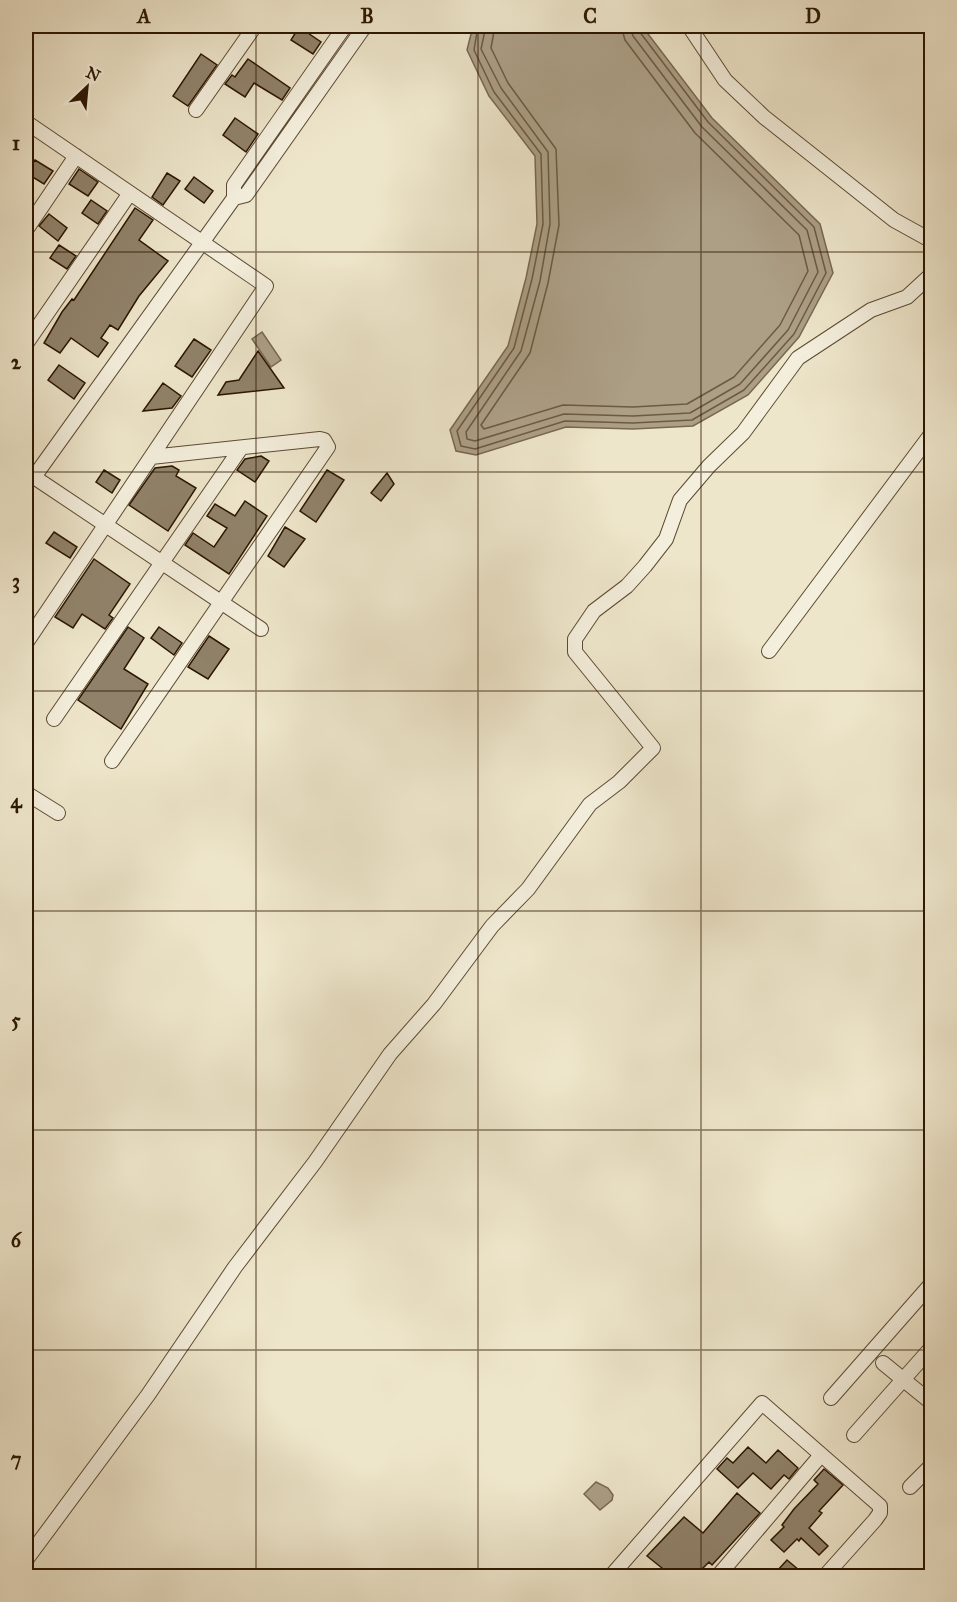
<svg xmlns="http://www.w3.org/2000/svg" width="957" height="1602" font-family="'IM FELL Great Primer',serif">
<style>
.water{fill:#ac9f86;stroke:#786850;stroke-width:1.5}
.lines{fill:none;stroke-linecap:round;stroke-linejoin:round}
.shore{stroke:#6c5a43;stroke-width:1.5}
.building{fill:#90826a;stroke:#2b1600;stroke-width:1.5}
.minor-casing{stroke:#5c4a33;stroke-width:16}
.minor{stroke:#f4efdd;stroke-width:14}
.grid{fill:none;stroke:#2b1600;stroke-width:1.5;stroke-opacity:0.55}
.neatline{fill:none;stroke:#2b1600;stroke-width:2}
.grid-label{font-size:20px;text-anchor:middle;font-weight:bold;fill:#2b1600}
</style>
<rect width="100%" height="100%" fill="#eee6cb"/>
<filter id="stains"><feTurbulence type="fractalNoise" baseFrequency=".00333" numOctaves="4"/><feColorMatrix values="0 0 0 0 .2 0 0 0 0 .09 0 0 0 0 .02 0 0 0 .5 -.17"/></filter>
<radialGradient id="worn" r=".72"><stop offset=".6" stop-color="#630" stop-opacity="0"/><stop offset="1" stop-color="#630" stop-opacity=".3"/></radialGradient>
<path class="water" d="M473 26H642L712 118 820 224 833 273 799 337 748 395 693 426 633 429 566 427 476 455 456 451 450 430 508 346 526 278 537 224 535 156 489 96 467 50Z
M262 332 281 360 271 367 252 339Z
M596 1482 608 1488 613 1495 612 1500 600 1510 584 1494Z"/>
<g class="lines">
<path class="shore" d="M478 26 474 50 494 92 541 154 543 224 532 279 514 348 457 431 461 446 475 449 565 421 633 423 692 420 744 390 794 334 826 273 814 227 708 122 639 31 638 26
M486 26 481 49 501 88 548 152 550 224 540 281 521 351 466 432 467 439 475 441 564 414 633 416 690 413 740 384 788 330 818 272 807 230 702 127 633 36 630 26
M495 26 491 48 508 83 556 149 559 225 548 283 530 353 481 425 484 429 563 405 633 407 687 404 734 377 780 325 808 271 799 235 695 133 625 40 621 26"/>
</g>
<path class="building" d="M299 27 321 42 313 54 291 40Z
M201 54 217 65 188 106 173 96Z
M248 59 290 88 282 100 254 83 245 97 225 84 232 75 235 77 237 74Z
M235 118 258 134 246 152 223 135Z
M35 160 53 171 44 184 26 173Z
M79 169 98 182 88 196 69 184Z
M167 173 180 181 163 205 152 197Z
M194 177 213 191 204 203 185 189Z
M91 200 107 211 98 224 82 213Z
M135 208 153 220 139 240 168 261 139 296 118 330 110 325 101 338 108 343 98 357 71 338 60 353 44 343 62 312 72 299 74 300Z
M49 214 67 228 58 241 39 226Z
M59 245 76 256 67 269 50 258Z
M194 339 211 350 192 377 175 366Z
M258 351 284 388 218 395 226 382 239 380Z
M59 365 85 383 74 399 48 380Z
M163 383 181 396 172 408 143 411Z
M261 456 269 461 255 482 237 470 245 459Z
M172 466 179 470 176 476 196 488 168 531 129 505 155 468Z
M104 470 120 480 112 493 96 482Z
M327 470 344 480 316 522 300 511Z
M387 473 394 484 381 501 371 493Z
M245 501 267 516 229 574 185 545 193 533 214 547 227 528 207 516 215 504 235 516Z
M285 527 305 539 284 567 268 556Z
M54 532 77 547 70 558 46 543Z
M94 559 130 584 109 615 113 618 105 629 82 614 73 628 55 617Z
M128 627 144 638 124 669 148 684 121 729 78 700Z
M159 627 182 643 174 655 151 638Z
M209 636 229 649 208 679 188 667Z
M748 1447 766 1463 778 1450 798 1468 789 1479 784 1475 771 1489 753 1473 738 1488 717 1469 727 1458 733 1463Z
M824 1469 843 1485 819 1511 822 1513 809 1528 828 1546 819 1555 801 1538 799 1541 797 1539 784 1552 771 1540 784 1527 782 1525 794 1509 818 1484 814 1480Z
M737 1493 760 1513 712 1565 709 1562 695 1576H672L647 1556 684 1517 703 1533Z
M787 1560 806 1576H782L777 1571Z"/>
<g class="lines">
<g class="minor-casing">
<path id="minor" d="M689 26 725 80 764 117 894 220 932 241
M196 110 255 26
M26 122 266 286 26 643
M234 198 246 195 365 26
M26 230 76 156
M26 344 130 193
M28 473 261 629
M34 477 234 198V185L345 26
M769 651 932 433
M54 719 241 448
M112 761 328 447 324 440 320 439 151 457
M26 793 58 813
M883 1363 932 1403
M831 1398 932 1283
M854 1435 932 1347
M910 1487 932 1465
M26 1560 148 1395 235 1267 315 1162 390 1054 434 1004 492 926 528 889 590 804 619 782 653 748 575 652V639L594 611 627 586 645 566 666 539 680 500 709 466 743 433 798 358 871 310 907 297 932 274
M611 1576 762 1403 880 1506V1513L875 1520 825 1576
M718 1576 821 1455"/>
</g>
<use href="#minor" class="minor"/>
</g>
<path class="grid" d="M256 26V1576M478 26V1576M701 26V1576M26 252H932M26 472H932M26 691H932M26 911H932M26 1130H932M26 1350H932"/>
<rect width="957" height="1602" fill="none" stroke="#eee6cb" stroke-width="66"/>
<g transform="translate(87 87) rotate(26)" stroke="#f4efdd" stroke-width="4.5" paint-order="stroke">
<path d="M0-4.5L10 22L0 15L-10 22Z" fill="#2b1600"/>
<text y="-9" font-size="16" font-weight="bold" text-anchor="middle" fill="#2b1600">N</text>
</g>
<rect x="33" y="33" width="891" height="1536" class="neatline"/>
<g class="grid-label">
<text x="144" y="23">A</text>
<text x="367" y="23">B</text>
<text x="590" y="23">C</text>
<text x="813" y="23">D</text>
<text x="16" y="150">1</text>
<text x="16" y="369">2</text>
<text x="16" y="588">3</text>
<text x="16" y="808">4</text>
<text x="16" y="1027">5</text>
<text x="16" y="1247">6</text>
<text x="16" y="1466">7</text>
</g>
<rect width="100%" height="100%" filter="url(#stains)"/>
<rect width="100%" height="100%" fill="url(#worn)"/>
</svg>
